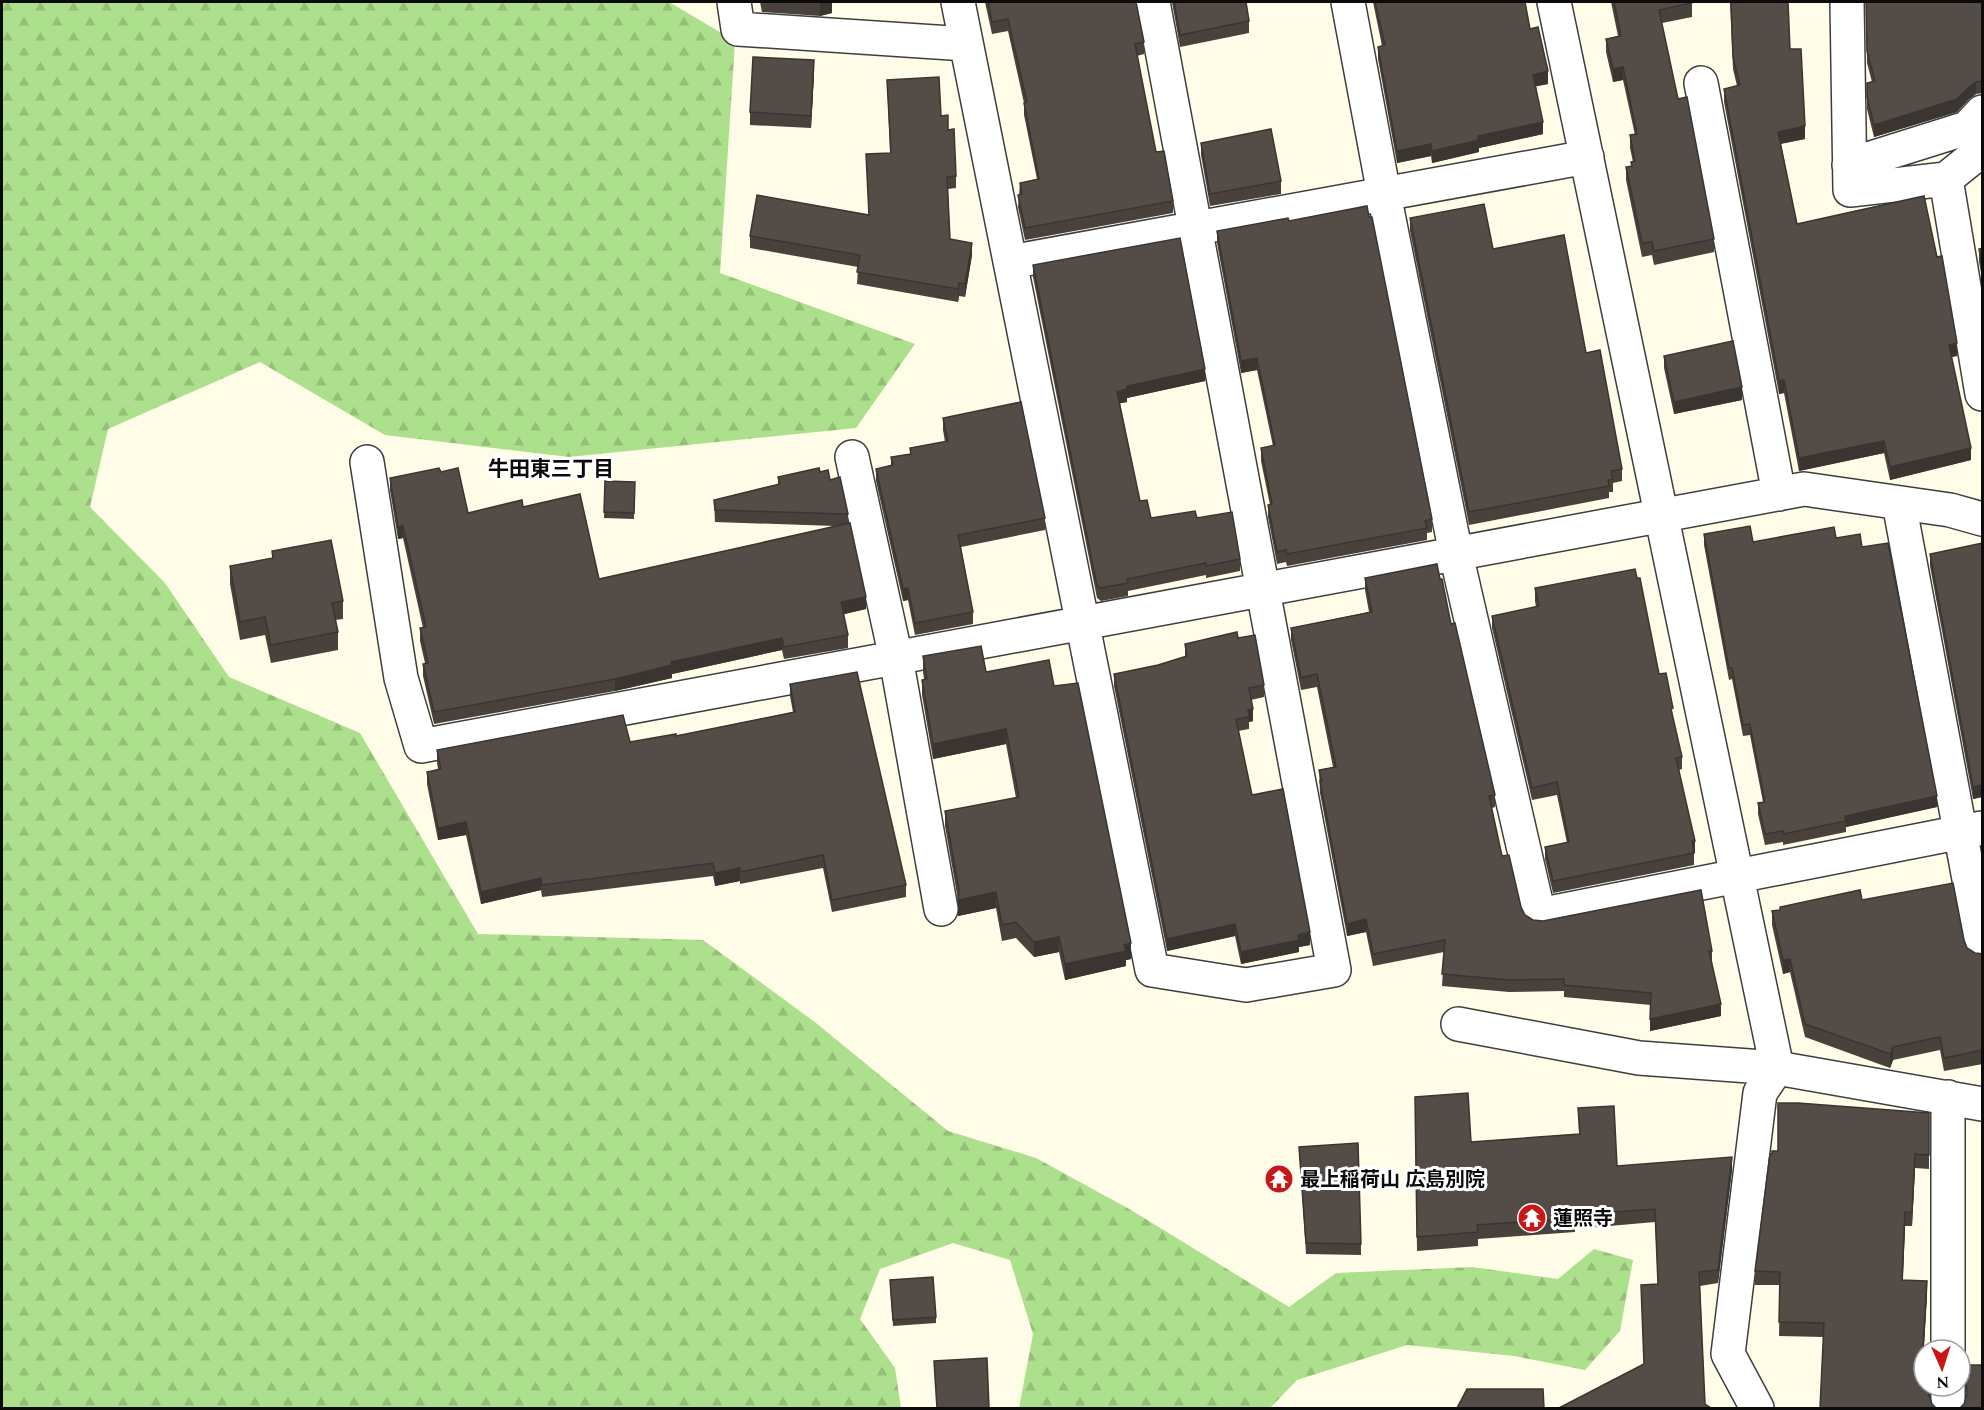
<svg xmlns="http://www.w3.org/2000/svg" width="1984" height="1410" font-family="Spectral,'Noto Sans JP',serif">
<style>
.forest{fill:url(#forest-firs)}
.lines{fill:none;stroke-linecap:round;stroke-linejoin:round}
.minor-casing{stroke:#3e3e3e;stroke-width:36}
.minor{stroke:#fff;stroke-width:33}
.wall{fill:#48413c}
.shaded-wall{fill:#3b3531}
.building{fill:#544c46;stroke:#3b3531;stroke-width:1.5}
.labels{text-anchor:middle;stroke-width:6;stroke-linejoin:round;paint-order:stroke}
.poi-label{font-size:20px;font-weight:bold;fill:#0b0b0b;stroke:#fff;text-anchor:start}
.neighbourhood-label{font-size:21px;font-weight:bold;fill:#0b0b0b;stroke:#fff}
</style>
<defs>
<pattern id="forest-firs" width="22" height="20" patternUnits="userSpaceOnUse" patternTransform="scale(1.5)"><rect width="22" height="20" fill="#ade08c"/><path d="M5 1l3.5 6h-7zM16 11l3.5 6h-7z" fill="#94bf77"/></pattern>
</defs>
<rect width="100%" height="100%" fill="#fffce8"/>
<path class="forest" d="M2 2H669L735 41 720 273 915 344 856 428 569 457 385 435 260 362 108 429 90 507 165 583 229 677 360 733 478 934 703 940 816 1023 948 1131 1036 1158 1131 1210 1289 1307 1336 1273 1472 1267 1558 1279 1594 1249 1633 1260 1620 1331 1585 1370 1514 1356 1407 1345 1297 1380 1270 1408H1019L1033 1334 1010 1260 953 1243 880 1269 860 1319 895 1368 901 1408H2Z"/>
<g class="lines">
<g class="minor-casing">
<path id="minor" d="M734 2 738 29 966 44
M958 2 1152 970 1246 985 1334 970 1153 2
M1348 2 1384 194 1456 554 1539 915 1982 828
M1554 2 1777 1068 1982 1104
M1847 2 1850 190 1946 179 1982 150
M1701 83 1779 494
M1849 165 1967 128 1982 112
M1946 179 1982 394
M1010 262 1587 157
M852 457 896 658 941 909
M367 462 401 678 421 746 1804 489 1950 510 1982 519
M1899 503 1982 949
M1458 1024 1639 1058 1777 1068 1760 1093 1728 1354 1757 1408
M1948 1350V1097
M1948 1408V1386"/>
</g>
<use href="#minor" class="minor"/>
</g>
<path class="wall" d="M760 2H832V13L820 16 762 12Z
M985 2H1136L1144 42V54L1137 56 1156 152 1173 201V213L1025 240 1018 207 1020 183 1037 179 1024 115V103L1008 31 992 34Z
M1172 2H1246L1249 21V33L1180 47Z
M1373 2H1525L1530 29 1548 84 1536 86 1543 134 1479 148V152L1432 163 1431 156 1397 163 1378 59V47L1382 46Z
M1611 2H1692V17L1662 23 1678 99 1714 239V252L1654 265 1652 255 1642 257 1626 180V167L1631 166V162H1633L1630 148V135H1635L1623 80 1613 82 1606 52V39L1618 36Z
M1730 2H1788L1790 49 1805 139 1781 144 1797 224 1957 356 1952 357 1971 460 1890 480 1884 453 1799 471 1784 393 1779 394 1724 102V89L1737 86 1733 69Z
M1866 2H1983V93L1976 94 1969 99 1957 112 1874 137 1867 109V83L1872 82 1867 63Z
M814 73 811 128 750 125V112Z
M887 80 941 116 948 130 956 176V188L948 189 950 239 972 255 965 297 959 296 958 302 857 284 858 267 750 248V236L869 215 866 154 890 153Z
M1201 143 1281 181V194L1210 206 1201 155Z
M1410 218 1586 353 1622 469V481L1613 483V492H1609V498L1469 525 1410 231Z
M1289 221 1432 519V532L1427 533V540L1287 566 1286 562 1277 564 1268 517V505H1270L1261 461V448L1273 446 1257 370 1241 373 1217 243V231Z
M1983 248V283L1979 262V249Z
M1033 265 1205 381 1127 398V402L1120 403 1140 501 1151 518H1197L1240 559V571L1206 578V575L1128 591V596L1101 601 1097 598 1033 277Z
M1664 356 1742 400 1674 414 1664 368Z
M943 418 1045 518V530L961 547 973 612V624L915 635 908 600 903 601 876 481V469L891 465V457L910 454V448L945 442 943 430Z
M441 472 468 513 523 507 599 579 835 526 715 522 714 500 778 485V477L820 472 830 480 848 514V523L866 609 843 614 848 635V648L784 659 782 650 672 674V678L615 691 434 724 423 676V664L425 663 420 641V628H423L403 538 398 539 390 490V478Z
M605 481 635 482 634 519 604 518Z
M1704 534 1753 542 1836 538 1862 547 1937 807 1846 827V832L1783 845V842L1765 845 1758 814V803L1763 802 1750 735 1743 736 1732 679 1729 680 1704 545Z
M1983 543V802L1982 797 1973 799 1930 566V554Z
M272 551 343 601V619L335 620 338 632V650L271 663 265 635 240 640 230 584V566L272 558Z
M1365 578 1451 624 1495 795V807L1492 808 1502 856 1521 907 1525 915 1533 920 1712 951V963L1721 1016 1650 1031 1651 1005 1564 997V991L1509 992 1442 986 1444 952 1373 966 1366 932 1347 936 1320 793 1319 770 1333 767 1317 687 1301 690 1291 640V628L1369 612 1365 590Z
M1535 588 1659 674 1673 720 1682 757V769L1679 770 1695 853H1694V865L1553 893 1545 859V847L1567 843 1557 795 1532 800 1492 628V616L1536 607 1535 601Z
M1238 638 1264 685V697L1251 700 1253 721 1249 722V729L1238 731 1252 795 1310 945 1299 947V952L1241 964 1235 936 1167 951 1114 686V674L1158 665 1185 657V644Z
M923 656 986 672 1054 686 1131 959 1126 960V966L1065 980 1059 952 1034 957 1016 938 1002 941 996 908 958 916V900L945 826V811L1016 798 1006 744 933 759 922 695V680L924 679 923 672Z
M790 684 906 885V897L832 912 823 868 740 884V881L715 886 713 876 542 897 541 890 481 904 466 835 438 840 427 784V772L438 769 437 762V750L630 742 676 736 793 712 790 696Z
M1862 900 1964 940 1967 948 1975 953 1983 954V1064L1944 1071 1940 1050 1893 1060 1890 1068 1805 1037 1790 972 1783 974 1772 925V911L1780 910V907Z
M1415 1097 1471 1142 1579 1134 1578 1108 1617 1166 1732 1170 1718 1283 1700 1286 1705 1404 1644 1364 1641 1285 1658 1284 1655 1222 1575 1229V1232L1478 1239V1246L1417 1251Z
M1929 1113V1169L1915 1168 1912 1226H1905L1903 1280 1927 1294 1923 1364 1932 1404 1824 1337 1779 1336 1780 1285H1755V1271L1772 1154 1778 1151Z
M1299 1147 1361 1244V1255L1306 1254Z
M890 1286 936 1317V1323L893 1326Z"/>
<path class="shaded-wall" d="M820 2H832V13L820 16Z
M814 60V73L811 128V116Z
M1623 67V80L1613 82V69Z
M1548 71V84L1533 87V75Z
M1976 82V94L1969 99 1957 112 1874 137V125L1969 87Z
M1543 122V134L1479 148V152L1432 163V151L1478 136Z
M1805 126V139L1778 144V132Z
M1431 144V156L1397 163V151Z
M972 243V255L965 297V284Z
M959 283V296L958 302V289Z
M1957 343V356L1949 357V345Z
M1257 358V370L1241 373V361Z
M1205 369V381L1127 398V402L1117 404V392L1127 386Z
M1784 380V393L1779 394V381Z
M1742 387V400L1674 414V402Z
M1884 441V453L1799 471V458Z
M1971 448V460L1890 480V467Z
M403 526V538L398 539V527Z
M908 588V600L903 601V589Z
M866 597V609L841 615V602Z
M782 638V650L672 674V678L615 691V679L671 662Z
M1253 709V721L1249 722 1248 710Z
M1006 729V744L933 759V744Z
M1982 785V797L1973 799V787Z
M1937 796V807L1846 827 1845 816Z
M466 822V835L438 840V828Z
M1692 841H1695V853L1692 854Z
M740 868V881L715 886V873Z
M541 878V890L481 904V892Z
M996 892V908L958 916V900Z
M1366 919V932L1347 936V924Z
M1235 924V936L1167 951V939Z
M1310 932V945L1299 947V952L1241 964V952Z
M1059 937V952L1034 957V942Z
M1131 943V959L1126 960V966L1065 980V964Z
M1790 959V972L1783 974V960Z
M1721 1004V1016L1650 1031V1019Z
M1893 1047V1060L1890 1068V1054Z
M1915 1154V1168L1912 1226V1212Z
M1732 1157V1170L1718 1283V1270Z
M1905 1212V1226L1902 1293V1280Z
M1927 1281V1294L1922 1378V1364Z"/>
<path class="building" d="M988 2H1136L1144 42 1135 44 1156 152 1164 151 1173 201 1025 228 1018 195 1022 194 1020 183 1039 179 1024 103 1027 102 1008 19 992 22Z
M1174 2H1246L1249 21 1180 35Z
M1375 2H1525L1530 29 1538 27 1548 71 1533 75 1543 122 1478 136 1479 140 1432 151 1431 144 1397 151 1378 47 1385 45Z
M1614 2H1692V3L1659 10 1678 99 1687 97 1714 239 1654 251 1652 242 1642 243 1626 167 1632 166 1631 162 1635 161 1630 135 1637 134 1623 67 1613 69 1606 39 1621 36Z
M1731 2H1788L1790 49H1801L1805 126 1778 132 1797 224 1924 196 1937 257 1942 256 1957 343 1949 345 1971 448 1890 467 1884 441 1799 458 1784 380 1779 381 1724 89 1740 85 1733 57Z
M1866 2H1983V81L1976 82 1969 87 1957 99 1874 125 1867 97V83L1875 81 1867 51Z
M753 57 814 60 811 116 750 112Z
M939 77 941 116 948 115V130L954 129 956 176 947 177 950 239 972 243 965 284 959 283 958 289 857 272 860 255 750 236 757 195 869 215 866 154 891 153 887 80Z
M1271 129 1281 181 1210 194 1201 143Z
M1484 204 1493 249 1564 235 1586 353 1600 350 1622 469 1611 471 1613 479 1608 480 1609 486 1469 512 1410 218Z
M1367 206 1369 217H1372L1432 519 1425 521 1427 528 1287 554 1286 550 1277 552 1268 505 1272 504 1261 448 1275 445 1257 358 1241 361 1217 231 1288 218 1289 221Z
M1180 238 1205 369 1127 386V389L1117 392 1140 501 1147 500 1151 518 1195 511 1197 518 1232 512 1240 559 1206 566V563L1127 579 1128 583 1101 588 1097 586 1033 265Z
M1983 248V271L1979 249Z
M1733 341 1742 387 1674 402 1664 356Z
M1021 402 1045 518 958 535 973 612 915 623 908 588 903 589 876 469 893 465 891 457 911 454 910 448 948 441 943 418Z
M439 468 441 472 458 468 468 513 522 500 523 507 580 494 599 579 850 523 866 597 841 602 848 635 784 647 782 638 671 662 672 665 615 679 434 712 423 664 428 663 420 628 426 627 403 526 398 527 390 478Z
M819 468 820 472 828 470 830 480 840 477 848 514 715 510 714 500 780 484 778 477Z
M605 481 635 482 634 513 604 512Z
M1750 526 1753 542 1834 527 1836 538 1860 534 1862 547 1888 543 1937 796 1845 816 1846 821 1783 834V831L1765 834 1758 803 1765 802 1750 724 1743 725 1732 668H1729L1704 534Z
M331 540 343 601 332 603 338 632 271 645 265 617 240 622 230 566 273 558 272 551Z
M1983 543V790L1982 785 1973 787 1930 554Z
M1437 564 1440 579H1442L1451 624 1455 623 1495 795 1489 796 1502 856 1509 855 1521 907 1525 915 1533 920 1543 921 1701 890 1712 951H1709L1721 1004 1650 1019 1651 993 1564 985V979L1509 980 1442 974 1445 940 1373 954 1366 919 1347 924 1320 781H1322L1319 770 1336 767 1317 674 1301 678 1291 628 1372 612 1365 578Z
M1635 569 1637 578H1640L1659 674 1666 673 1673 708 1671 709 1682 757 1676 758 1695 841H1692L1694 853 1553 881 1545 847 1569 842 1557 782 1532 788 1492 616 1539 606 1535 588Z
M1237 632 1238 638 1255 635 1264 685 1249 688 1253 709 1248 710 1249 717 1236 719 1252 795 1283 789 1310 932 1298 935 1299 940 1241 952 1235 924 1167 939 1114 674 1158 665 1187 656 1185 644Z
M981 646 986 672 1049 660 1054 686 1078 683 1131 943 1124 945 1126 951 1065 964 1059 937 1034 942 1016 922 1002 925 996 892 958 900 959 890 945 811 1019 797 1006 729 933 744 922 680 927 679 923 656Z
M857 672 906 885 832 900 823 855 740 872V868L715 873 713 863 542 885 541 878 481 892 466 822 438 828 427 772 441 769 437 750 623 715 630 742 676 734V736L795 712 790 684Z
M1953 883 1964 940 1967 948 1975 953 1983 954V1050L1944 1058 1940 1037 1893 1047 1890 1054 1805 1024 1790 959 1783 960 1772 911 1780 910V907L1860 890 1862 900Z
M1468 1093 1471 1142 1580 1134 1578 1108 1614 1106 1617 1166 1732 1157 1718 1270 1699 1272 1705 1404 1711 1408H1559L1644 1364 1641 1285 1658 1284 1655 1209 1575 1215V1218L1477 1225 1478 1232 1417 1237 1415 1097Z
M1778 1103H1798L1929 1113V1155L1915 1154 1912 1212H1905L1902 1280 1927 1281 1922 1364H1924V1386H1929V1395L1932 1404 1936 1408H1820L1824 1323 1779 1322 1780 1272 1755 1271 1770 1154H1772V1151H1778Z
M1358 1143 1361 1244 1306 1243 1299 1147Z
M933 1277 936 1317 893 1320 890 1280Z
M987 1358 989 1408H937L934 1361Z
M1965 1365H1983V1408H1960L1964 1404 1967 1394Z
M1467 1389H1543L1544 1408H1457Z"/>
<defs>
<g id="temple-disc" transform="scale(1.5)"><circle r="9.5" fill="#c81715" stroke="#fff"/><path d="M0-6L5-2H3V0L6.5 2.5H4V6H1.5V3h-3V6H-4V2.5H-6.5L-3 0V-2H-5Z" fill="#fff"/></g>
</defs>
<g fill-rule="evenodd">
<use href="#temple-disc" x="1279" y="1179"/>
<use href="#temple-disc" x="1532" y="1218"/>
</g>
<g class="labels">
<g class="poi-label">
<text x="1300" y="1186">最上稲荷山 広島別院</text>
<text x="1553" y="1225">蓮照寺</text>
</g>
<g class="neighbourhood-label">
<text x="551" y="476">牛田東三丁目</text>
</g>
</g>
<rect width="1984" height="1410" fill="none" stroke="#0b0b0b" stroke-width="6"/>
<g transform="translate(1942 1368) rotate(177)"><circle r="28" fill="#ffffff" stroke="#9d9d9d" stroke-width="1.5"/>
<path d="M0-4.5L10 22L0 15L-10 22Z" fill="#c81715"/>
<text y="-9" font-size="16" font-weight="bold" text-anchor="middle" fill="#0b0b0b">N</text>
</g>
</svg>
